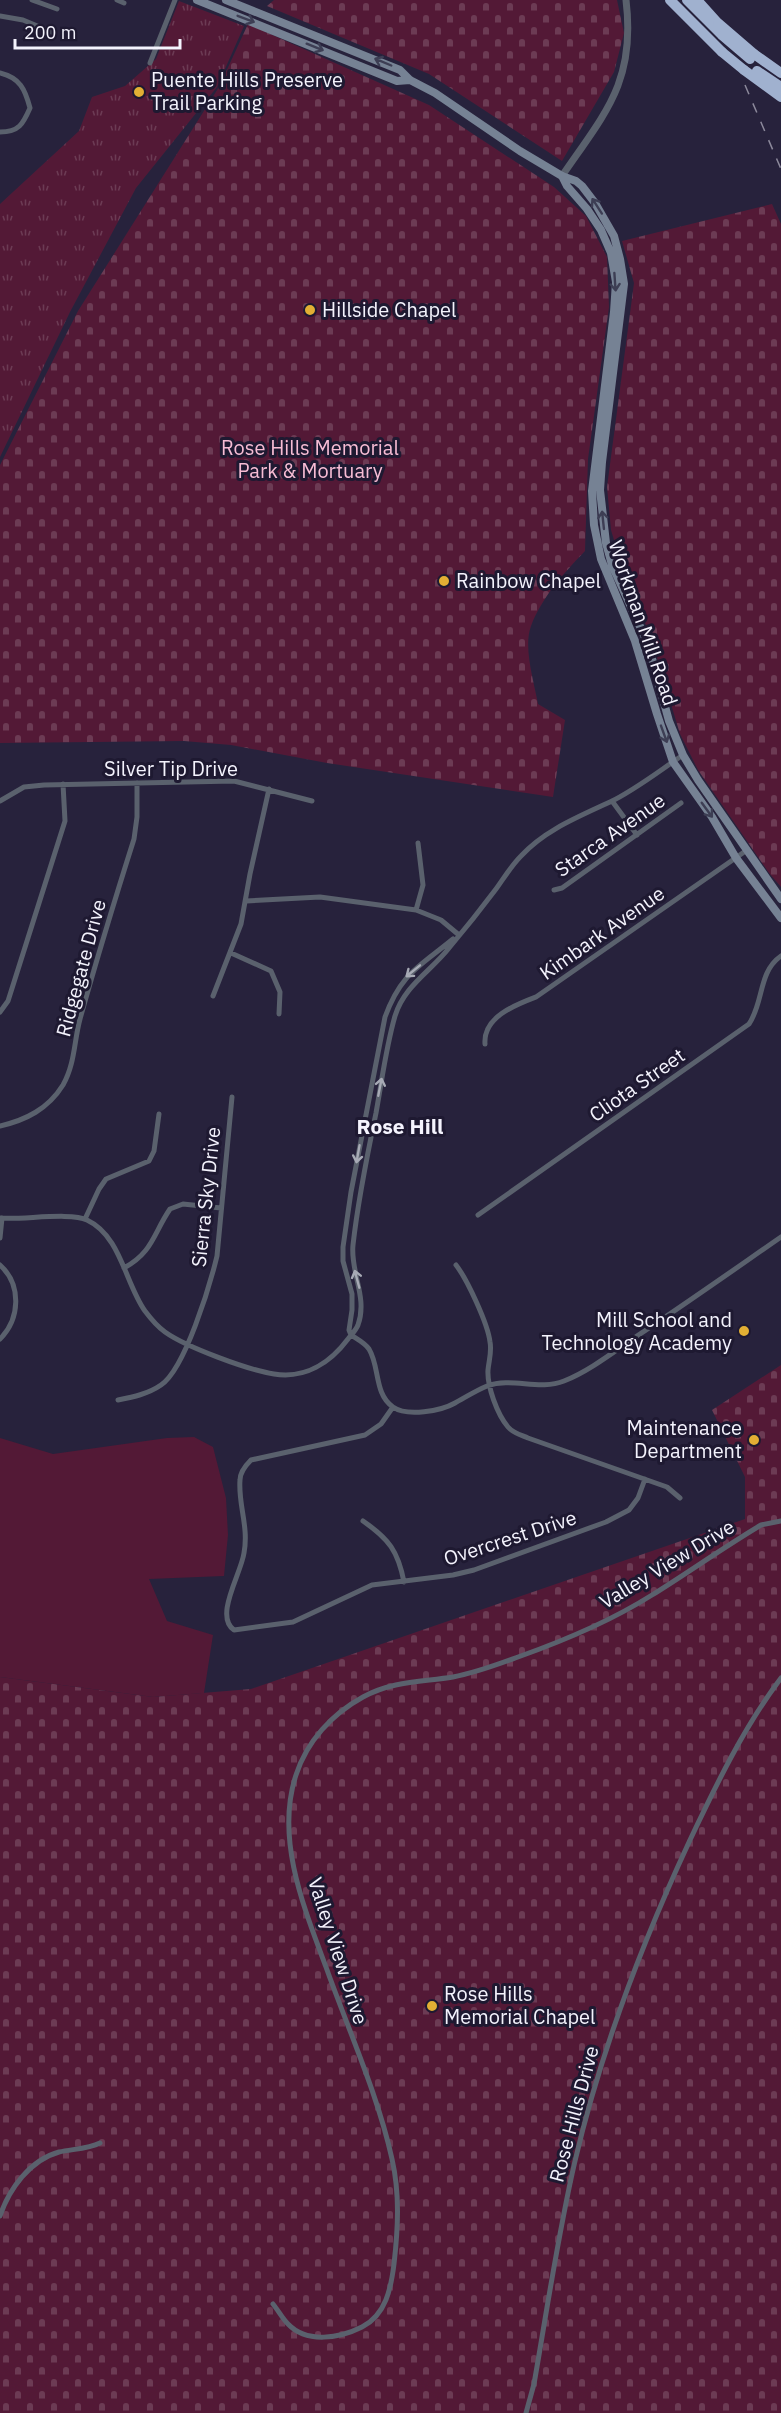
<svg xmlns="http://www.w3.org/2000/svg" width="781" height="2413" font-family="'IBM Plex Sans',sans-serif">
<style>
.green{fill:#531936}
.cemetery{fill:url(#cemetery-stones)}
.park{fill:url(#park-tufts)}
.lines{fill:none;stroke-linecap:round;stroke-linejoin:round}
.minor{stroke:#5a616d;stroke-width:5}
.tertiary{stroke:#5a616d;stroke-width:7}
.secondary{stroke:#768294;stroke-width:8}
.motorway{stroke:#a0b1cf;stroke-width:10}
.rail{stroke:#8c899b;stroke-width:1.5;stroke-dasharray:10 10;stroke-linecap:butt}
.motorway-bridge{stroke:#a0b1cf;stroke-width:10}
.oneway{stroke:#3d3e54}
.oneway2{stroke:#a7aab5}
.poi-dot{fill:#e2af34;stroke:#1e1931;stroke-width:2}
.labels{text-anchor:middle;stroke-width:6;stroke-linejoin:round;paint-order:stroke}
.poi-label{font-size:20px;fill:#f4f3fd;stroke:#1e1931;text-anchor:start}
.park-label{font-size:20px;fill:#f7bcd4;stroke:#1e1931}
.street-label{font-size:20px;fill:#f4f3fd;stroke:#1e1931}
.neighbourhood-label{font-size:21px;font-weight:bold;fill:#f4f3fd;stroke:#1e1931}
</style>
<defs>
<pattern id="cemetery-stones" width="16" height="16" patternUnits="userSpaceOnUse" patternTransform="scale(1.5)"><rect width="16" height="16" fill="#531936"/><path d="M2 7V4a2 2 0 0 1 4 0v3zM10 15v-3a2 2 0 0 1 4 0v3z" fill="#6c3b54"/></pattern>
<pattern id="park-tufts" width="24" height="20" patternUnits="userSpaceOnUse" patternTransform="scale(1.5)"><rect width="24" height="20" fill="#531936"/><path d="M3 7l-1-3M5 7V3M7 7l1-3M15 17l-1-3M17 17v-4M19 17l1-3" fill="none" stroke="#6c3b54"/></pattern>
</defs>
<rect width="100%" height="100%" fill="#27223c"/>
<path class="green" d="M194 1437 213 1447 226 1498 228 1535 224 1576 149 1579 167 1621 213 1635 204 1693 153 1697 0 1677V1438L53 1454 167 1438Z"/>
<path class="cemetery" d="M274 0H617L624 33 614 72 562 161 429 74 267 6Z
M248 24 429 105 554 187 586 216 607 257 609 307 588 459 585 551C564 573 542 597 531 626 523 647 534 682 538 704L565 720 553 797 327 763 231 745 184 741 0 743V465L78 311 219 87Z
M772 204 781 224V887L769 873 698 770 680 734 650 634 627 583 611 530 607 487 634 283 622 241Z
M781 1365V2413H0V1677L153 1697 251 1689 745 1519V1477L712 1410Z"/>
<path class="park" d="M179 1 244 26 217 87 136 188 70 312 0 457V204L79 131 92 97 125 86 156 59Z"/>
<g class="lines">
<path class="minor" d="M32 0 57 9
M117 0 124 3
M0 16 23 20 54 33
M150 63 175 0
M0 73C20 78 25 89 30 108 23 124 19 132 0 132
M0 801 24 787 44 785 234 781 312 801
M612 801 637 835
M554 890 562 888 681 803
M246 901 320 897 416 910 441 920 459 935
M416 910 423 885 418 843
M231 953 271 971 280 992 279 1014
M213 996 241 924 250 874 269 789
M0 1012 8 1001 65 821 63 784
M485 1044C483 1017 515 1005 536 997L747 850
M0 1126C26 1120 48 1109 63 1085 75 1064 74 1041 80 1019 97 958 115 899 134 839L137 817V783
M478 1215 749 1024C764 1002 758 972 781 956
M0 1218C22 1220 71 1212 87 1220 121 1236 125 1283 145 1311 151 1319 158 1327 165 1332 186 1347 248 1370 274 1374 305 1379 330 1363 348 1339 352 1334 356 1330 358 1325 368 1297 350 1272 353 1245 358 1200 367 1156 376 1113 382 1080 386 1047 395 1016 404 986 431 971 449 948 465 929 481 909 496 889 504 878 511 866 521 856 545 830 578 817 610 802 635 790 659 771 683 755
M85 1219 99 1189 106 1179 149 1161 154 1151 159 1114
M0 1238 2 1218
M0 1265C22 1285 20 1319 0 1339
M456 1265C467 1279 488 1324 490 1342 492 1351 489 1360 488 1370 487 1386 497 1414 508 1427 513 1433 521 1435 528 1438L667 1487 680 1498
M124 1268C153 1252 153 1234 170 1209L183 1204 221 1208
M351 1335C357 1339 365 1343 369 1349 380 1367 374 1394 393 1407 407 1417 441 1411 455 1403 466 1397 475 1391 487 1386 512 1377 539 1391 564 1381 589 1371 612 1353 634 1338 684 1305 732 1271 781 1237
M351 1335 349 1330 352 1310V1294L343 1261V1247L351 1192 385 1017C401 973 419 967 453 939
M118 1400C133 1397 148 1394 161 1385 185 1369 210 1285 217 1256L232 1097
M393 1407 381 1424 365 1435 251 1460C245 1466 240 1472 240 1480 238 1505 249 1526 244 1553 241 1574 214 1616 234 1630L293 1622 372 1585 453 1575 474 1570 606 1522 629 1510 638 1498 645 1479
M363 1521C389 1539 398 1551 404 1582
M0 2216C9 2189 30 2160 59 2152 72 2149 88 2149 100 2143
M273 2304C278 2310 282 2318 288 2324 307 2344 340 2338 362 2327 386 2315 391 2288 394 2264 398 2229 400 2194 392 2159 378 2095 348 2029 326 1967 304 1908 275 1838 296 1775 307 1741 332 1714 363 1697 392 1681 421 1682 453 1677 475 1673 496 1665 518 1657 563 1641 611 1621 652 1595 689 1572 724 1547 761 1525L781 1521
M526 2413 534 2384C547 2310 558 2234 575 2161 601 2050 642 1943 690 1840 716 1785 744 1727 781 1678"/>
<path class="tertiary" d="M562 176C605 113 636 82 626 0"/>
<path class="secondary" d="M197 0 397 81 410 80
M226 0 400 70 410 80 435 93 520 151 562 176 576 181 582 186 595 203 614 236 620 259 624 284 602 462 600 490 606 543 612 565 648 644 669 721 683 755 698 780 781 899
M562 176 567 186 587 209 601 230 611 253 616 282 614 312 592 491 594 525 601 559 635 641 657 714 673 762 712 817 736 858 781 918"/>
<path class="motorway" d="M670 0 722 52
M687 0 722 35
M697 0 716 21
M754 54 781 73
M744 70 781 97
M757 71 781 87"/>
<path class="rail" d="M745 85 781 169"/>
<path class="motorway-bridge" d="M718 23 754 54
M723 36 750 59
M722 52 744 70"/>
</g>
<defs><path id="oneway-shaft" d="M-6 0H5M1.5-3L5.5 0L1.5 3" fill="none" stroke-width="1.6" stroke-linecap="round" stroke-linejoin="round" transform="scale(1.5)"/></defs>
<g class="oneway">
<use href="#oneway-shaft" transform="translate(246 19) rotate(21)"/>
<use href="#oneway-shaft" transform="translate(315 47) rotate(22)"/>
<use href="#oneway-shaft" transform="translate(383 62) rotate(-157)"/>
<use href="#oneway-shaft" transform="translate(597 206) rotate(-123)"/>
<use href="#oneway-shaft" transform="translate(615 282) rotate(86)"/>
<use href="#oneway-shaft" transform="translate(603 520) rotate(-96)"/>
<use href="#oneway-shaft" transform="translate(664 734) rotate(70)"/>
<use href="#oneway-shaft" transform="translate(707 810) rotate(54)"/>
</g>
<g class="oneway2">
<use href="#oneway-shaft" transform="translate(413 971) rotate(141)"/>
<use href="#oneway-shaft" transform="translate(380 1087) rotate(-79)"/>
<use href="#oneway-shaft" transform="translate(358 1154) rotate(100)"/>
<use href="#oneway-shaft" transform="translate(357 1279) rotate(-105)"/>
</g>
<g class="poi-dot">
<circle cx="139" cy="92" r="6"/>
<circle cx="310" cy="310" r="6"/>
<circle cx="444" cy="581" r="6"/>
<circle cx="744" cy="1331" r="6"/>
<circle cx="754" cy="1440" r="6"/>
<circle cx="432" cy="2006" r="6"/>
</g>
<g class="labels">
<g class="poi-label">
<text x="151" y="87">Puente Hills Preserve<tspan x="151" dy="23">Trail Parking</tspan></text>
<text x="322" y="317">Hillside Chapel</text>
<text x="456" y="588">Rainbow Chapel</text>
<text x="732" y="1327" text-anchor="end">Mill School and<tspan x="732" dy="23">Technology Academy</tspan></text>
<text x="742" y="1435" text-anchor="end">Maintenance<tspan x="742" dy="23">Department</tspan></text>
<text x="444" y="2001">Rose Hills<tspan x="444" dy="23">Memorial Chapel</tspan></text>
</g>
<g class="park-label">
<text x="310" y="455">Rose Hills Memorial<tspan x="310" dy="23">Park &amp; Mortuary</tspan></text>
</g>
<g class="street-label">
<text transform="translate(643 623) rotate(71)" y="7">Workman Mill Road</text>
<text x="171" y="776">Silver Tip Drive</text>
<text transform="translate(610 835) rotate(-35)" y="7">Starca Avenue</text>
<text transform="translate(602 933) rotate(-35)" y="7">Kimbark Avenue</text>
<text transform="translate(81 968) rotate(-75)" y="7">Ridgegate Drive</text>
<text transform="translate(637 1085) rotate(-35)" y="7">Cliota Street</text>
<text transform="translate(206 1197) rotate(-84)" y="7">Sierra Sky Drive</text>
<text transform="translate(510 1538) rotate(-18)" y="7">Overcrest Drive</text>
<text transform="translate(667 1564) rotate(-31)" y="7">Valley View Drive</text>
<text transform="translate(338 1951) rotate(72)" y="7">Valley View Drive</text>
<text transform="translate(574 2114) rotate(-75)" y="7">Rose Hills Drive</text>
</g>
<g class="neighbourhood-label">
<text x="400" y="1134">Rose Hill</text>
</g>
</g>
<path d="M15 39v9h165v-9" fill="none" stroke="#f4f3fd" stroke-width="3"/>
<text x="24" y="39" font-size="18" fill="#f4f3fd" stroke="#1e1931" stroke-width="4.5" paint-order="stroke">200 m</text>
</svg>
